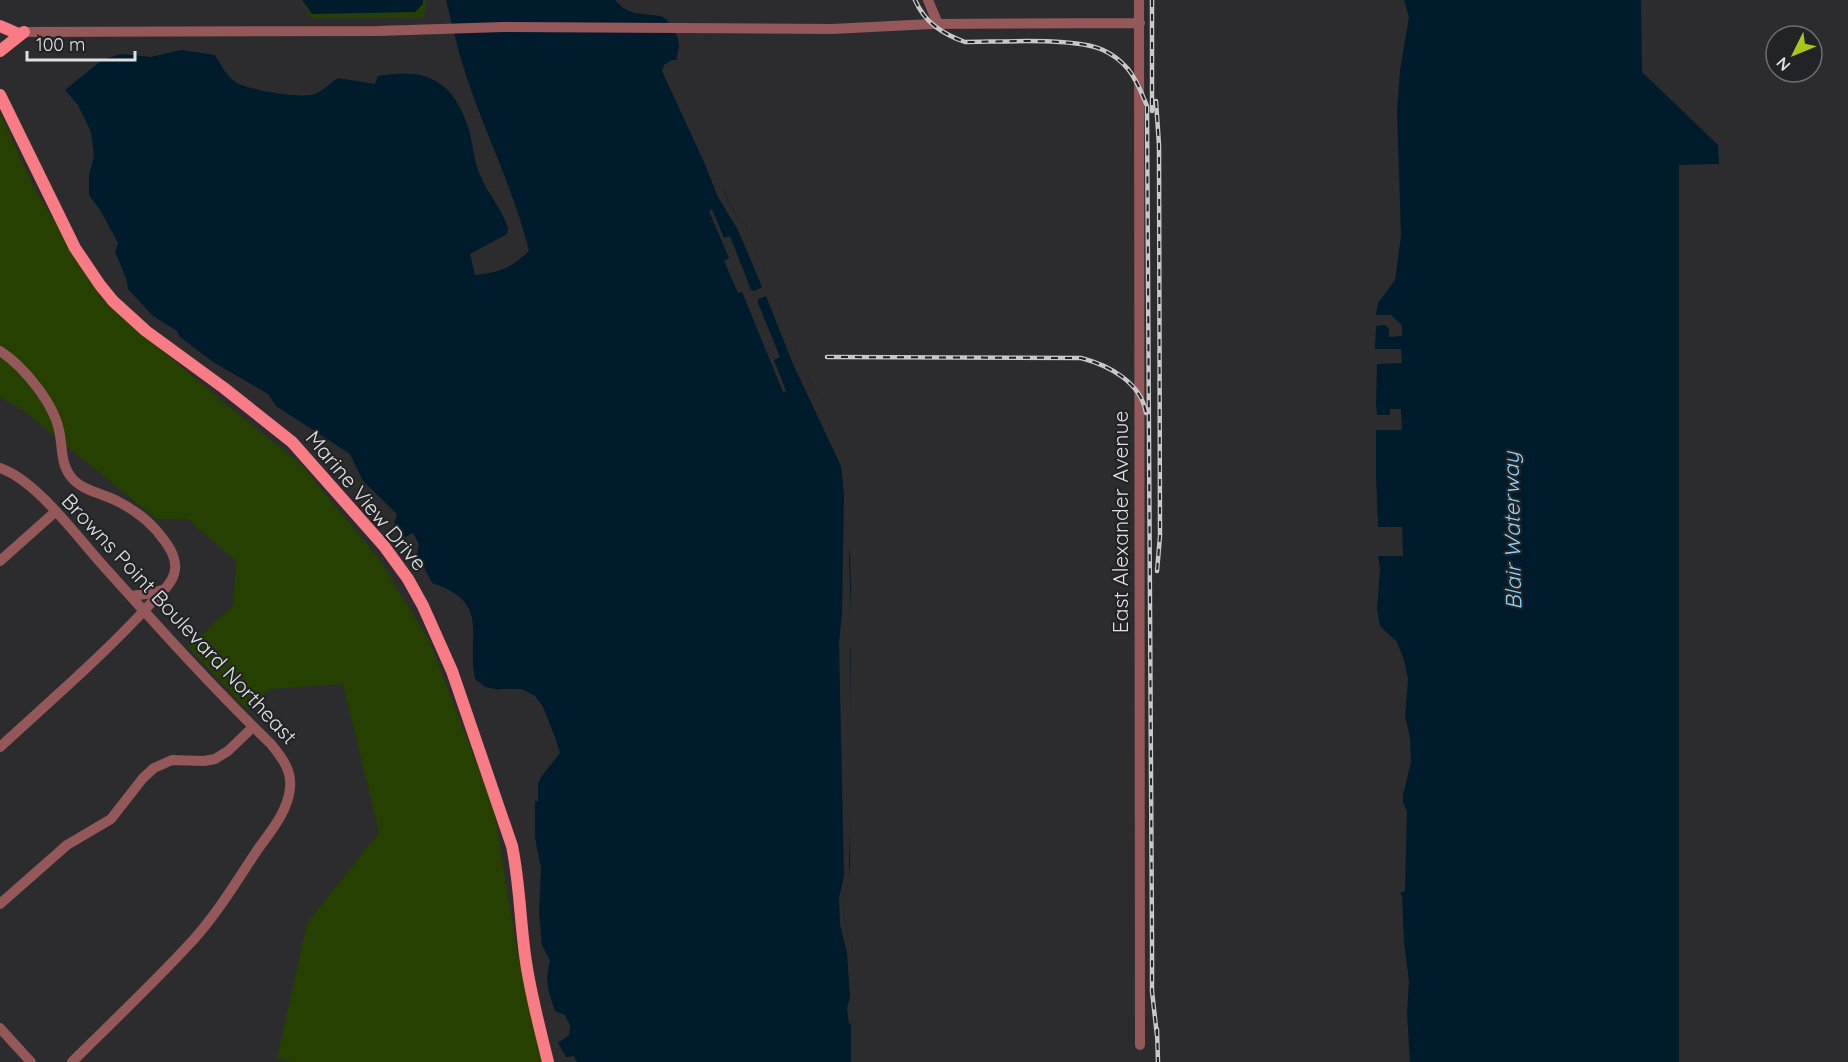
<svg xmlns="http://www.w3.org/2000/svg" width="1848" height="1062" font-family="Quicksand,sans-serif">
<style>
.green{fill:#254000}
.water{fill:#001b2b}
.pier{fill:#2c2c2f}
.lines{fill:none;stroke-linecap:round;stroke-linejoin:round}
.minor{stroke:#94575a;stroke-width:10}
.major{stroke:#f97b86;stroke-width:12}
.rail-casing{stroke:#c8c8ca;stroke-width:4.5}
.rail{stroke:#222326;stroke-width:2;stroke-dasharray:7;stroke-linecap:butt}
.labels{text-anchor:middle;stroke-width:4.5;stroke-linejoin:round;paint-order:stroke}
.street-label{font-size:21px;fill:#e0e0e2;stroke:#222326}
.water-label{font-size:22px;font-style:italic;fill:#8ed4fd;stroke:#222326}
</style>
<rect width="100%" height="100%" fill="#2c2c2f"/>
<path class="green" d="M300 0H427L424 17 415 18H310L306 6Z
M0 113 34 187 101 298 222 401 301 464 380 560 430 642 494 809 518 956 543 1062H290L277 1058 307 923 379 832 343 684 270 689 246 709 188 647 233 606 236 561 187 519H156L24 411 0 397Z"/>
<path class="water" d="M302 0H423V4L415 12 312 14Z
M446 0H615L623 8 634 13 661 16 667 20 678 38 679 47 674 72 721 186 737 217 743 220 814 391 817 392 848 482 851 587 850 881 842 900 848 939H852L856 1022 851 1024V1062H577L574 1056 566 1057 558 1043 569 1035 570 1026 565 1015 555 1011C549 992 544 981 550 961L542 945 539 911 541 868 535 838V782L552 756 555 746 536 703 526 695 485 687 475 679C466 634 492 603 432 583L417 554 419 544 413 533 405 537 394 526 397 514 363 481 350 454 276 406 268 394 213 362 180 337 177 331 153 316 128 289 126 278 115 252 118 243 100 210 89 195V175L94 156 91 132 78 105 65 90 102 60 121 54 151 57 181 50 215 55C220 63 226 75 234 81 245 90 302 99 315 94 323 91 331 82 338 78L375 84 378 76C427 67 454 81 469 130 473 145 474 161 480 175 488 194 502 209 508 228L507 234 470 254 475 275C502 272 509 269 529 251 514 189 484 132 465 72 457 48 452 24 446 0Z
M1389 0H1641L1642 72 1718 145 1719 164 1679 165V1062H1397L1401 761 1392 650 1372 631V292L1381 283 1390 269 1392 41Z"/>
<path class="pier" d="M1386 0H1404L1409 17 1400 70 1397 111 1401 236 1395 280 1378 303 1376 315H1391L1402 325V336L1389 337V329L1385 325 1376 326 1375 349H1401L1402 363 1377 364 1376 404 1377 415H1390V409H1401L1402 430H1376V474L1378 527H1402L1403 556H1378L1380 568 1377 609 1380 626 1397 642 1404 660 1408 679 1405 716 1410 737 1411 762 1403 795V803L1407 811 1405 891 1400 893 1402 896 1404 943 1409 981 1407 1013 1410 1062H1394L1393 917 1389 848V804L1391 774 1398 760 1397 732 1391 712 1389 652 1375 637 1369 628 1364 556 1363 416 1365 415 1363 316 1366 299 1372 288 1384 277 1387 268V57L1391 28Z
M672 60H678L676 68 713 156 724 185 723 191 737 217 743 220 770 284 773 283 776 292 774 293 814 391 817 392 854 472 851 482 852 524 849 557 852 644 850 651 852 780 849 860 850 881 842 900 848 939H852L857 1003 856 1022 851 1024H849L847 1008 850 997 847 953 840 924 839 898 844 876 839 643 842 613 844 495 841 466 793 364 766 296 758 299V303L780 357 774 360 786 391 783 392 742 292 738 293 724 261 729 258 709 211 712 209 724 238 730 236 751 290 754 291 762 287 738 230 718 197 704 162 662 71 664 65Z
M501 689H522L535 696 543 707 555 737 560 753 541 777 538 784V801H533L532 781 539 766 550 754 552 746 534 705 524 697 493 691Z"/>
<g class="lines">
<path class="minor" d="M928 0 938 24
M1139 0 1140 1045
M18 32 378 31 503 27 832 29 931 24 1140 23
M0 351C23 366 53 402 59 430 63 447 60 463 71 477 81 490 101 493 115 500 134 509 152 523 164 540 171 549 178 562 174 574 171 585 160 594 152 602 105 654 51 700 0 747
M0 468C38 481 80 541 108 571 161 630 214 689 271 744 282 758 292 770 290 788 288 811 271 831 258 849 238 879 219 911 195 938 156 981 113 1021 72 1062
M0 561 55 512
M131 596 153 593 162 590
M0 904 67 845 111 819 143 778 154 768 172 760 204 761 215 759 228 751 253 727
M0 1028 31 1062"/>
<path class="major" d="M0 26 14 32
M0 51 24 32
M0 95 75 248 100 285 113 301 146 331 224 388 292 442 384 546 408 579 423 606 452 671 512 846C520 884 520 923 526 962 531 996 540 1029 548 1062"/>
<g class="rail-casing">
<path id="rail" d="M915 0C925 23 943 34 965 42 999 42 1075 37 1103 50 1112 54 1122 62 1128 69 1137 80 1142 94 1147 106L1152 938V991L1157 1036
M1152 0V111
M1156 101 1159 145 1160 536 1157 571
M827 357 1081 358C1108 365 1141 382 1146 413
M1157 1029 1158 1062"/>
</g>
<use href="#rail" class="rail"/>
</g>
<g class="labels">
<g class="street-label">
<text transform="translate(366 501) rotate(50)" y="7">Marine View Drive</text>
<text transform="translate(1121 522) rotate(-90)" y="7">East Alexander Avenue</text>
<text transform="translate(179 619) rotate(47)" y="7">Browns Point Boulevard Northeast</text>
</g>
<g class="water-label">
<text transform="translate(1512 531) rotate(-91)" y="8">Blair Waterway</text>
</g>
</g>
<g transform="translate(1794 54) rotate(227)"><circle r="28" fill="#222326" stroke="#6e6f71" stroke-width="1.5"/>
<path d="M0-4.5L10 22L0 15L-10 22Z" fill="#abc716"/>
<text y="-9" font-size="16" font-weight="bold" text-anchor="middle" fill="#e0e0e2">N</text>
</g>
<path d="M27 51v9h108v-9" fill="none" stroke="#e0e0e2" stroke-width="3"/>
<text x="36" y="51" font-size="18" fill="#e0e0e2" stroke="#222326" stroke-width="4.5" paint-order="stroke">100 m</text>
</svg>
